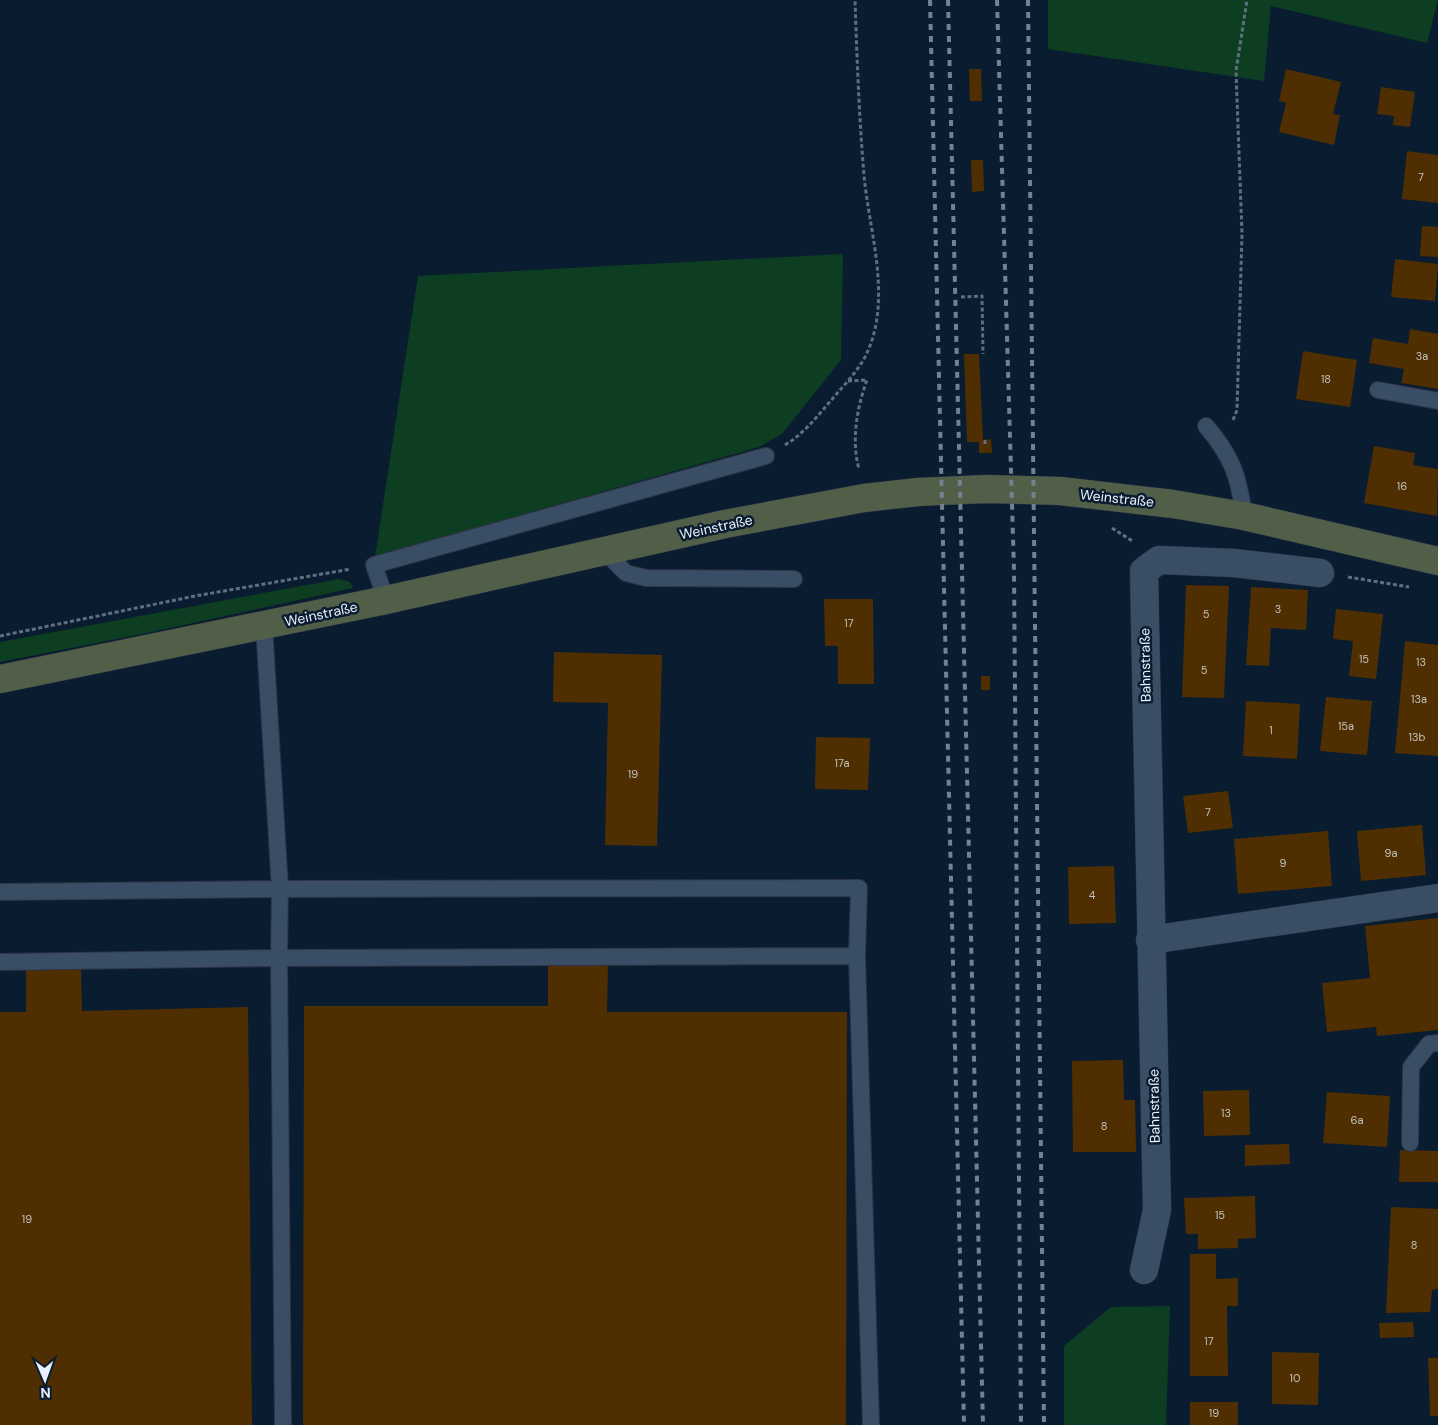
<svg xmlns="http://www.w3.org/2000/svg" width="1438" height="1425" font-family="'DM Sans',sans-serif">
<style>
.green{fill:#0e3e21}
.building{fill:#4f2f01}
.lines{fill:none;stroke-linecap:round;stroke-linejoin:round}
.lane-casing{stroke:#2e3445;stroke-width:18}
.street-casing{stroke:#2e3445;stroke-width:29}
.secondary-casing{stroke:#2e3445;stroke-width:29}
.path{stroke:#606f80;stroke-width:3;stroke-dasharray:4 2.5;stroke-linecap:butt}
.lane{stroke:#394d64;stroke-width:16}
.street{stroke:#394d64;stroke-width:28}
.secondary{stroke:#515f49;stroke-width:28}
.rail{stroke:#738191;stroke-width:4;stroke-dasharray:6 6;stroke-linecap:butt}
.labels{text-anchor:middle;stroke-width:5;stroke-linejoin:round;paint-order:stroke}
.number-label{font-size:11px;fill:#c1c0bd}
.street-label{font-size:14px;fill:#e7f0fc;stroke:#091c30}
</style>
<rect width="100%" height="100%" fill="#091c30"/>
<path class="green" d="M1048 0H1438L1427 43 1271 6 1264 81 1048 49Z
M843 254 841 360 782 434 759 447 375 557 418 276Z
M339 579 350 582 353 588 147 633 0 662V642Z
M1170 1306 1166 1425H1064V1346L1111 1307Z"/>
<path class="building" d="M969 69H981L982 101H970Z
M1286 69 1341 82 1333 114 1340 115 1334 145 1279 132 1286 103 1279 101Z
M1381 87 1415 92 1410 127 1393 125 1394 116 1377 114Z
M1407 151 1438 155V203L1402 199Z
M971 160H983L984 191 972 192Z
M1422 226 1438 227V257L1420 256Z
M1395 259 1438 264 1435 301 1391 297Z
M1410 329 1438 334V389L1401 383 1404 369 1369 363 1373 338 1408 344Z
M1303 351 1357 360 1350 407 1296 399Z
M964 354H979L983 440 991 439 992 453H979V442H967Z
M1374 446 1415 453 1413 465 1438 469 1437 516 1364 503Z
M1186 585 1229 586 1224 698 1182 697Z
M1251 587 1308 590 1306 630 1271 628 1269 666 1246 665Z
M824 599H873L874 684H838V646H825Z
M1336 609 1383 614 1376 679 1349 676 1353 641 1333 639Z
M1405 641 1438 645V756L1395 753Z
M554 652 662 655 657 846 605 845 608 703 553 702Z
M981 676H990V690H981Z
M1326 697 1372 701 1367 755 1320 751Z
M1246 701 1300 704 1297 759 1243 756Z
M816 737 870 738 868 790 815 789Z
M1228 791 1233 828 1188 833 1183 796Z
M1422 825 1426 875 1361 881 1357 831Z
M1328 831 1332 886 1238 894 1234 839Z
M1114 866 1116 923 1069 924 1068 867Z
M1438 918V1030L1377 1036 1376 1027 1327 1032 1322 983 1370 978 1365 926Z
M548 964H608L607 1012H847L846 1425H303L304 1006H548Z
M56 969H81L82 1011 248 1007 252 1425H0V1012H26V970Z
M1123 1060 1124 1100H1135L1136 1152H1073L1072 1061Z
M1249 1090 1250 1135 1204 1136 1203 1091Z
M1327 1092 1390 1096 1387 1147 1323 1143Z
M1289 1144 1290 1164 1245 1166V1145Z
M1400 1150 1438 1151V1182H1399Z
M1255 1196 1256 1238 1238 1239V1248L1198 1249V1234H1186L1184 1198Z
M1391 1207 1438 1209V1289L1432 1290 1430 1312 1386 1313Z
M1190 1254H1216V1279L1238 1278V1306H1227L1228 1376H1190Z
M1413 1322 1414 1337 1380 1338 1379 1323Z
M1272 1352 1319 1353 1318 1405 1272 1404Z
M1428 1358H1438V1416H1430Z
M1190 1402H1238V1425H1190Z"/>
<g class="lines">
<g class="lane-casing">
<path id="lane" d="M1378 390 1438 401
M1206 426C1232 456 1239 477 1244 516
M605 552 626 573 646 578 794 579
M386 600 374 565 766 456
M0 892 280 889 279 958 857 956 859 888 280 889 264 625
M857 956 871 1425
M0 962 279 958 283 1425
M1410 1143 1411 1067 1429 1044 1438 1043"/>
</g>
<g class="street-casing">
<path id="street" d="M1150 940 1438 898
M1144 1270 1157 1210 1144 571 1159 560 1234 563 1320 573"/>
</g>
<g class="secondary-casing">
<path id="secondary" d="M0 679 386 600 725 524 864 498 918 492 986 489 1060 491 1173 504 1244 516 1438 561"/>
</g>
<path class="path" d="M961 297 982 296 983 354
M848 381 867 380C857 407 851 441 859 469
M1233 420 1237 410 1242 234 1236 71 1247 0
M985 440V446
M785 445C805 433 819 414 834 397 845 384 858 371 866 355 893 299 869 232 864 175 859 117 857 58 855 0
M1112 528 1134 542
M1348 577 1409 587
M0 636 195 596 351 569"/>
<use href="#lane" class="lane"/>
<use href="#street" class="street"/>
<use href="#secondary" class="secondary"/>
<path class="rail" d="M930 0 964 1425
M948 0 983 1425
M997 0 1014 571 1021 1425
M1028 0 1044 1425"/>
</g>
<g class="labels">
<g class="number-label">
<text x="1421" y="181">7</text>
<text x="1422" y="360">3a</text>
<text x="1326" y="383">18</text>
<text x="1402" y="490">16</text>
<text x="1278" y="613">3</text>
<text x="1206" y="618">5</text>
<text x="849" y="627">17</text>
<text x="1364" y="663">15</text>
<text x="1421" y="666">13</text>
<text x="1204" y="674">5</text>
<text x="1419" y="703">13a</text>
<text x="1346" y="730">15a</text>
<text x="1271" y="734">1</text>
<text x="1417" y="741">13b</text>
<text x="842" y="767">17a</text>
<text x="633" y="778">19</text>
<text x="1208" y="816">7</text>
<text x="1391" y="857">9a</text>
<text x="1283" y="867">9</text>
<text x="1092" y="899">4</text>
<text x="1226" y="1117">13</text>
<text x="1357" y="1124">6a</text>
<text x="1104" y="1130">8</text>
<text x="1220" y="1219">15</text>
<text x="27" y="1223">19</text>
<text x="1414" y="1249">8</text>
<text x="1209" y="1345">17</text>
<text x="1295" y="1382">10</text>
<text x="1214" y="1417">19</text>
</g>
<g class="street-label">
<text transform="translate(1117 498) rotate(6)" y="5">Weinstraße</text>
<text transform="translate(716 527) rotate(-12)" y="5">Weinstraße</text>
<text transform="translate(321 614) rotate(-12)" y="5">Weinstraße</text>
<text transform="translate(1145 665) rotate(-91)" y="5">Bahnstraße</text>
<text transform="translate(1154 1106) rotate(-91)" y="5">Bahnstraße</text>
</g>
</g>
<g transform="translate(45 1380) rotate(178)" stroke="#091c30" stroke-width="4" paint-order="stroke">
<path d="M0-4L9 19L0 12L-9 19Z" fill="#e7f0fc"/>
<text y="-8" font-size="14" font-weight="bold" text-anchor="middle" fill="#e7f0fc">N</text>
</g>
</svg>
